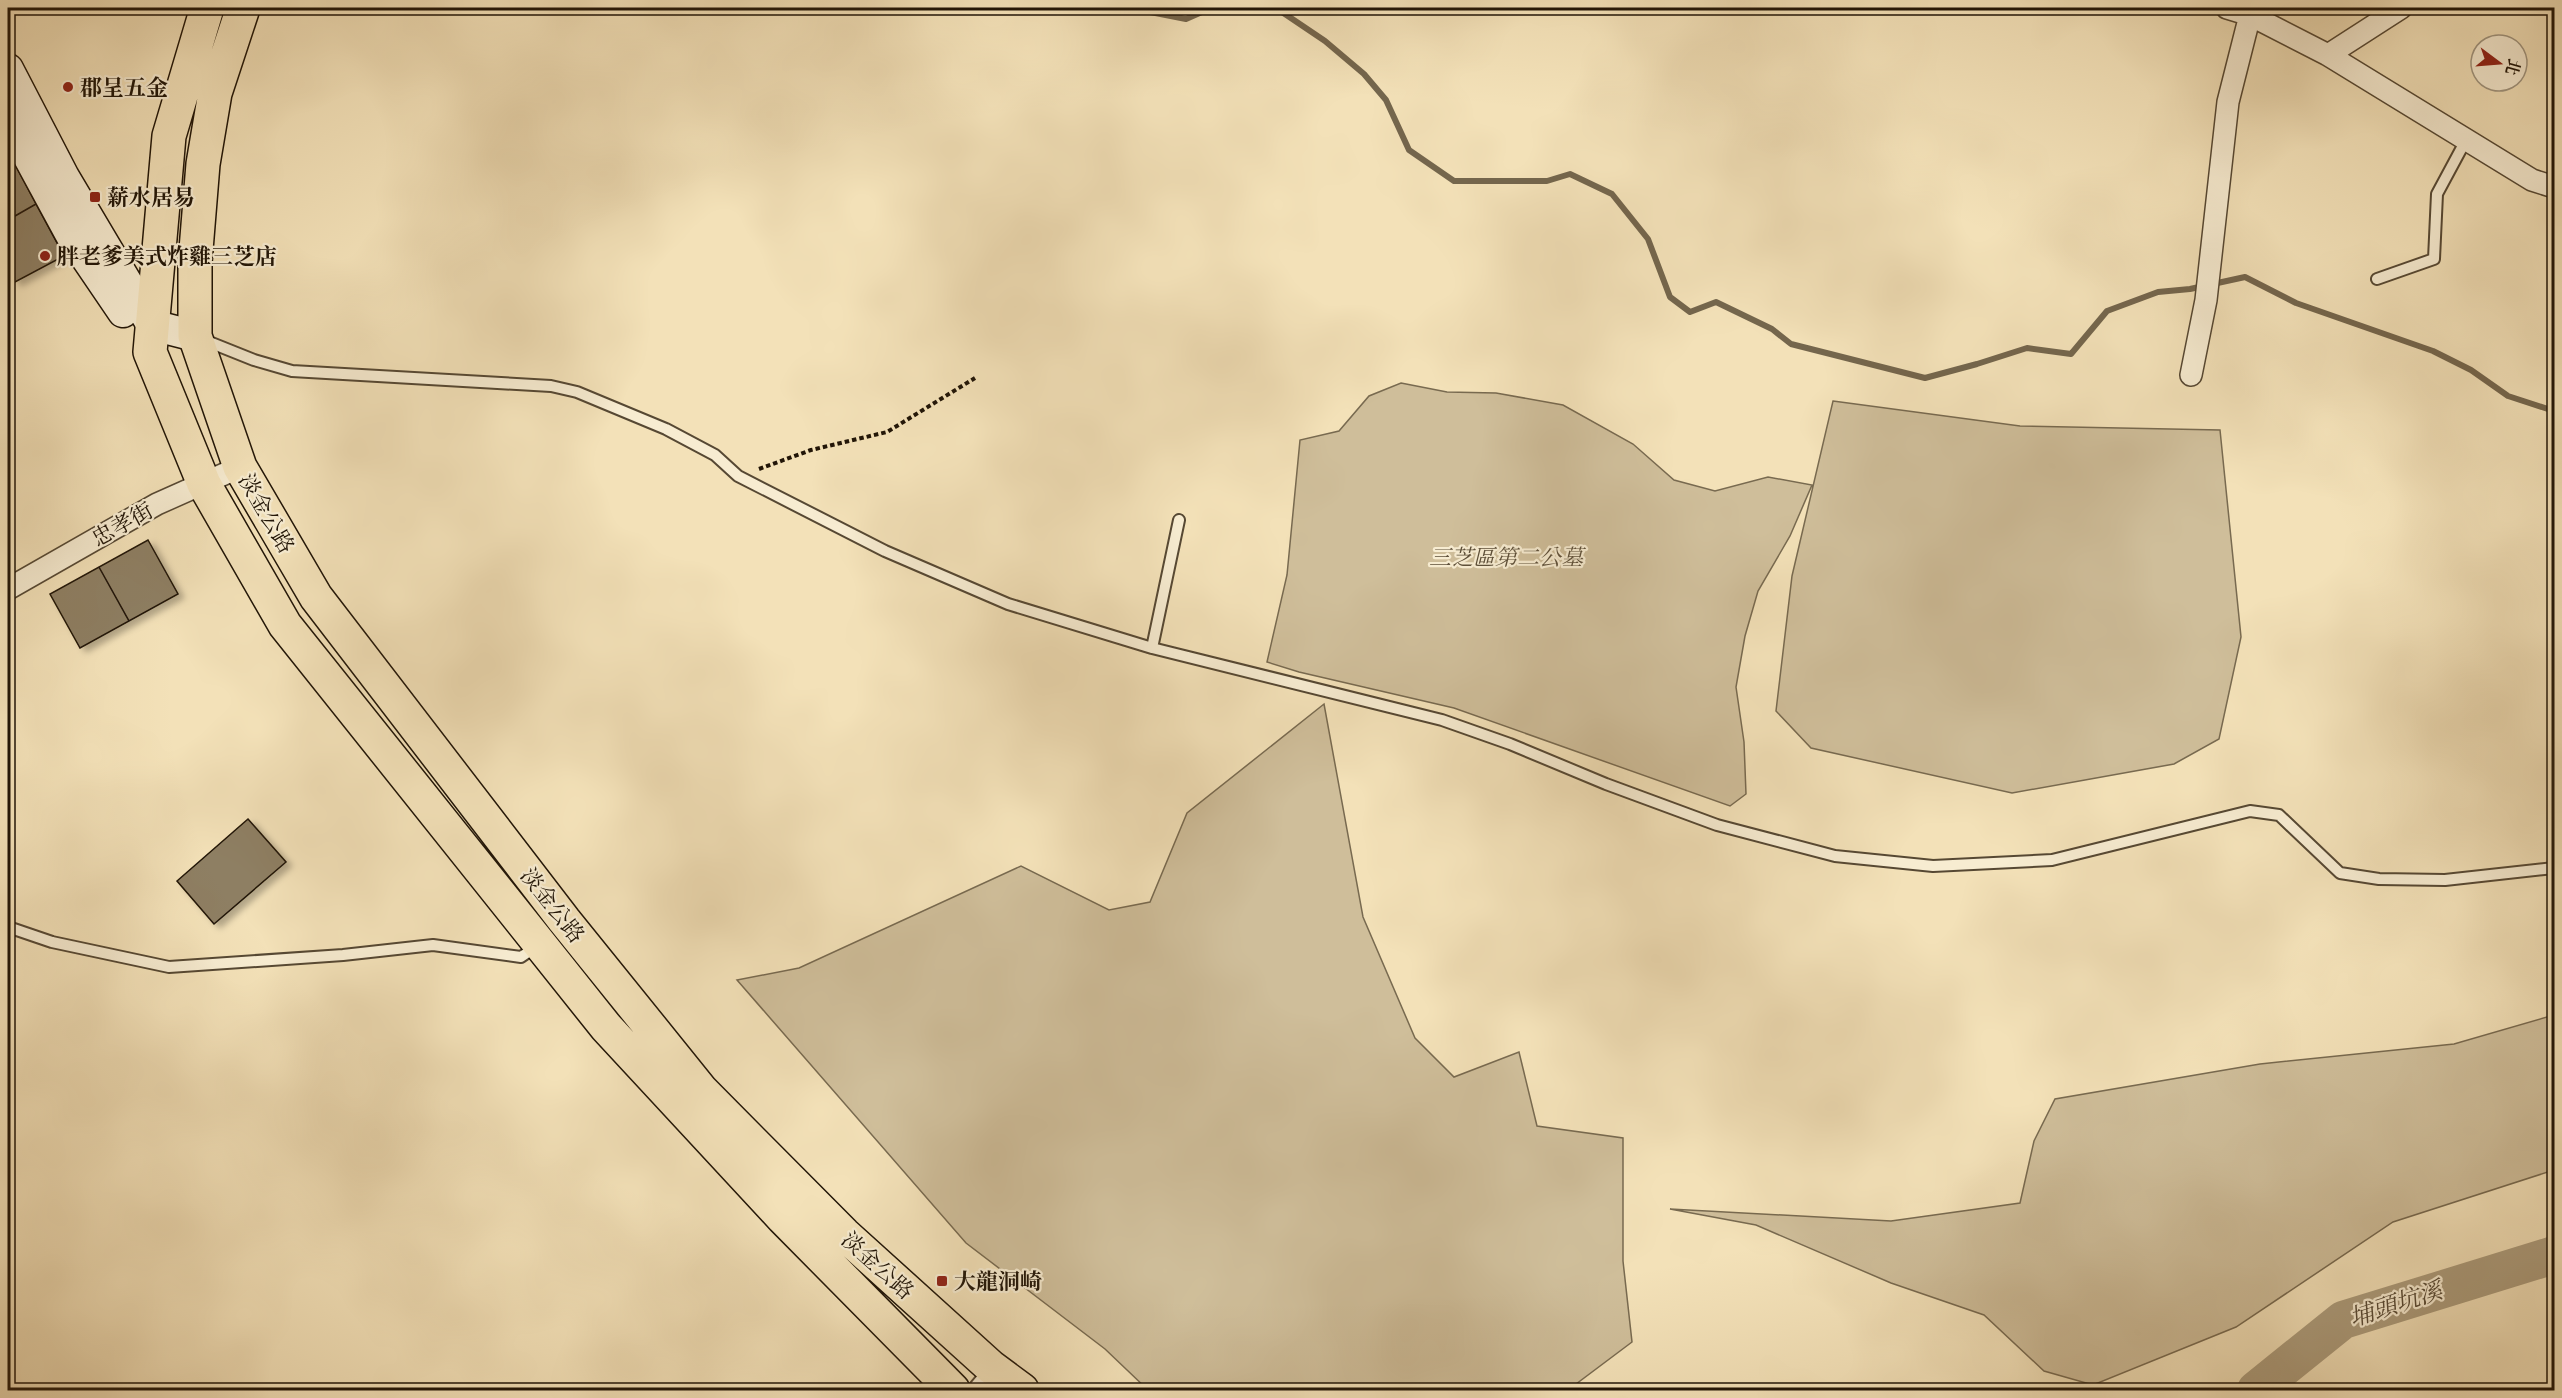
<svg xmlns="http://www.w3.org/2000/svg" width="2562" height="1398" font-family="'Gentium Book Plus','Noto Serif TC',serif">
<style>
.green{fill:#cfbe9a;stroke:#786a50;stroke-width:1.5}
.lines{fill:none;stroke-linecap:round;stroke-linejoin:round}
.stream{stroke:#74664d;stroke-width:6}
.river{stroke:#ac9c7c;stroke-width:38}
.building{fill:#8e7f63;stroke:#211507;stroke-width:1.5;filter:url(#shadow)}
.service-casing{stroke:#564833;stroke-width:14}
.minor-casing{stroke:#564833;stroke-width:24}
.secondary-casing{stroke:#211507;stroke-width:33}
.primary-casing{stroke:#211507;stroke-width:36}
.path{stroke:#211507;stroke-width:4;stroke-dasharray:4.5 3;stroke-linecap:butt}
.service{stroke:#f7ecd1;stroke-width:10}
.minor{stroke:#f7ecd1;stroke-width:21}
.secondary{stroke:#f7ecd1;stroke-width:30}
.primary{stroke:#f3e1b8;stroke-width:33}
.poi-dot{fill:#8f2418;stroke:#f7ecd1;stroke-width:2}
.labels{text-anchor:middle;stroke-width:4.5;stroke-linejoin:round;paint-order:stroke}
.poi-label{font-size:22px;font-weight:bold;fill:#211507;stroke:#f7ecd1;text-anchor:start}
.street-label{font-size:22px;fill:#211507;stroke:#f7ecd1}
.park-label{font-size:22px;font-style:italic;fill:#5e503a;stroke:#f7ecd1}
.water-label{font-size:24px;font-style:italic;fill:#594b36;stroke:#f7ecd1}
</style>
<defs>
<filter id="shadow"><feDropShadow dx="6" dy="4" stdDeviation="3" flood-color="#0004"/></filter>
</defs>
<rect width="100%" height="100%" fill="#f3e1b8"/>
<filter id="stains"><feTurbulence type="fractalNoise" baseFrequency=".00333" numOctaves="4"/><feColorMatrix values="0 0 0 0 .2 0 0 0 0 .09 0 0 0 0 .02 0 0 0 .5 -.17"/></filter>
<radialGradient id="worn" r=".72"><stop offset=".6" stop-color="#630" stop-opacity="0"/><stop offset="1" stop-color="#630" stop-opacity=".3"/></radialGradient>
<path class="green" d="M1401 383 1447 392 1496 393 1563 405 1633 444 1674 480 1715 491 1768 477 1812 485 1790 536 1758 591 1745 636 1736 687 1744 742 1746 794 1730 806 1454 708 1299 672 1267 662 1287 575 1300 440 1339 431 1369 396Z
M1833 401 2020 426 2220 430 2241 637 2219 739 2174 764 2012 793 1811 748 1776 711 1792 576Z
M1324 704 1363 917 1415 1038 1454 1077 1519 1052 1537 1126 1623 1138V1261L1632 1342 1568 1390H1148L1105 1349 966 1243 737 980 799 968 1021 866 1109 910 1150 902 1187 813Z
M2554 1015V1170L2393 1222 2236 1327 2093 1385 2044 1371 1984 1315 1891 1283 1756 1225 1670 1209 1891 1221 2020 1203 2034 1141 2055 1099 2260 1064 2454 1044Z"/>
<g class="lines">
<path class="stream" d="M1130 8 1186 19 1211 8
M1276 8 1325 41 1364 74 1386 100 1409 150 1454 181H1547L1570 174 1612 194 1648 239 1670 297 1690 312 1716 302 1772 329 1791 344 1925 378 1977 364 2027 348 2071 354 2107 311 2158 292 2190 289 2245 277 2296 303 2433 351 2471 370 2508 396 2554 411"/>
<path class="river" d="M2256 1390 2343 1320 2554 1255"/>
</g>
<path class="building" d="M9 153 36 204 8 220V154Z
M36 204 64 256 15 282 8 269V220Z
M148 540 178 594 129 621 99 567Z
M99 567 129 621 80 648 50 594Z
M248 819 286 862 214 924 177 881Z"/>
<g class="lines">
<g class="service-casing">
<path id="service" d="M2377 279 2434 259 2437 194 2466 140
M204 340 254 360 292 371 551 386 577 392 666 429 715 455 738 476 885 551 1008 604 1152 648 1442 720 1510 744 1606 784 1717 825 1835 856 1933 866 2052 860 2250 811 2279 815 2340 873 2379 879 2445 880 2554 868
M1152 648 1179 520
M8 927 52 942 169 967 343 955 433 945 521 957 537 946
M972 1390 989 1370"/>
</g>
<g class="minor-casing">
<path id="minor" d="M2227 8 2250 15 2328 55 2532 180 2554 187
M2328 55 2401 8
M2191 375 2206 300 2228 102 2250 15
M8 589 157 504 240 467"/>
</g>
<g class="secondary-casing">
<path id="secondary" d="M8 69 64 177 152 325 195 336
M8 119 72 237 123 312"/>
</g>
<g class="primary-casing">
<path id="primary" d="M207 8 169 136 150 352 204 484 285 625 606 1027 783 1218 953 1390
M243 8 215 93 203 164 195 262V336L240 467 316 597 564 920 702 1091 844 1234 991 1367 1022 1390"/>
</g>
<path class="path" d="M759 469 811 450 887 432 975 378"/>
<use href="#service" class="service"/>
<use href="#minor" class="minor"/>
<use href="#secondary" class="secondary"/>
<use href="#primary" class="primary"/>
</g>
<g class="poi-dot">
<circle cx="68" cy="87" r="6"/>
<rect x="89" y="191" width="12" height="12" rx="3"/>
<circle cx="45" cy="256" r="6"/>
<rect x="936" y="1275" width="12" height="12" rx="3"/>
</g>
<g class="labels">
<g class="poi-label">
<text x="80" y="95">郡呈五金</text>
<text x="107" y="205">薪水居易</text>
<text x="57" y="264">胖老爹美式炸雞三芝店</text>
<text x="954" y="1289">大龍洞崎</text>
</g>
<g class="street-label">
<text transform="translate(267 513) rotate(60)" y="8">淡金公路</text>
<text transform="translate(122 524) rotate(-29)" y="8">忠孝街</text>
<text transform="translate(553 905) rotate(52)" y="8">淡金公路</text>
<text transform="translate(878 1265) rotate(42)" y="8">淡金公路</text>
</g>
<g class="park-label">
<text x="1506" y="565">三芝區第二公墓</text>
</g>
<g class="water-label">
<text transform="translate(2396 1304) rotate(-18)" y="8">埔頭坑溪</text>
</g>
</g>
<rect width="2562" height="1398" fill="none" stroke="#f3e1b8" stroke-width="30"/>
<rect x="9" y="9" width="2544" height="1380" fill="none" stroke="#211507" stroke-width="3"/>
<rect x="15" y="15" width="2532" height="1368" fill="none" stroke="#211507" stroke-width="1.5"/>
<g transform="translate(2499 63) rotate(106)"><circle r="28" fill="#f7ecd1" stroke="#a19680" stroke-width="1.5"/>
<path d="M0-4.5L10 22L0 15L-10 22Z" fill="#8f2418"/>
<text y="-9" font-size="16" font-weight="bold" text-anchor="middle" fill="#211507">北</text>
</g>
<rect width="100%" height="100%" filter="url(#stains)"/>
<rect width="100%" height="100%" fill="url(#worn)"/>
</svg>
